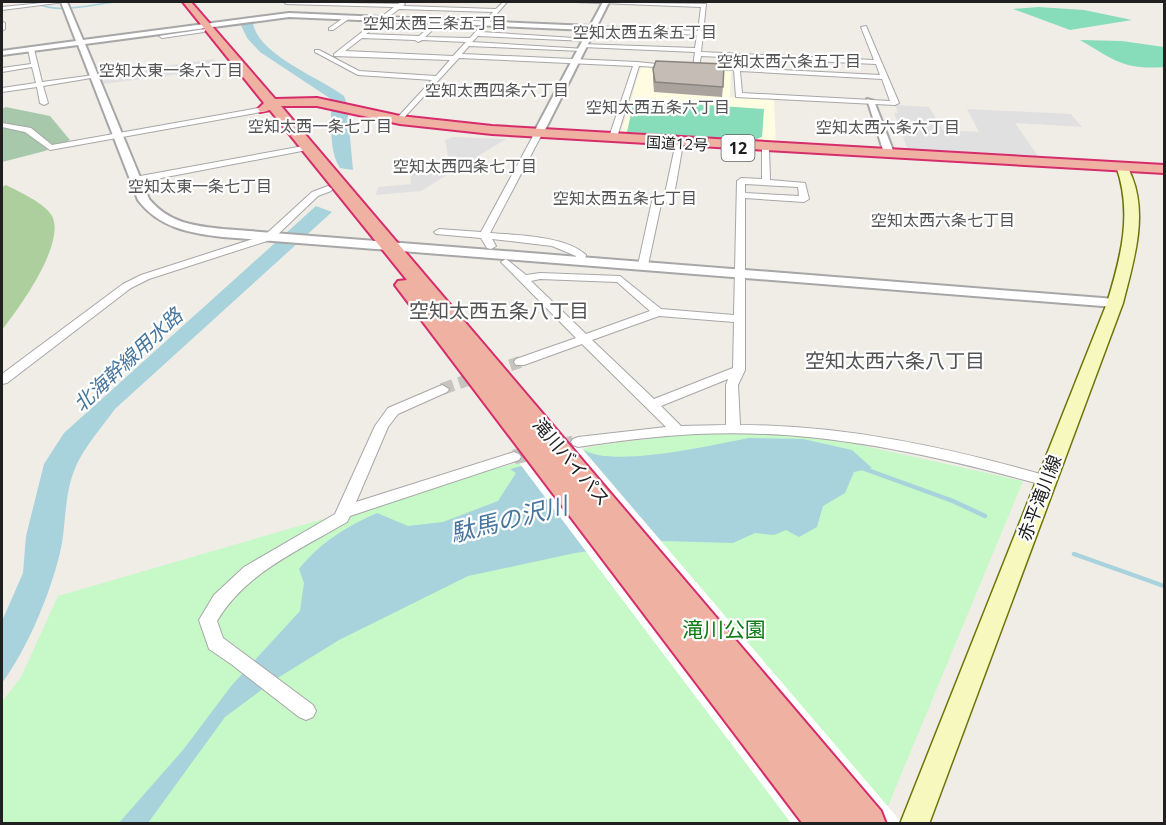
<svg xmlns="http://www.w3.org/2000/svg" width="1166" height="825" font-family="'Open Sans','Noto Sans JP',sans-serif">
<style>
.education{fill:#fefde2}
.forest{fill:#adce9d}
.cemetery{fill:#a8c8ac}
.park{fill:#c6f8c8}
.pitch{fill:#87dcb9}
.parking{fill:#e0e0e0}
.water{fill:#a8d2dc}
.pier{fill:#fff}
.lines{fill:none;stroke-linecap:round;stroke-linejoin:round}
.stream-far1{stroke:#a8d2dc;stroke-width:1.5}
.stream{stroke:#a8d2dc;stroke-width:4.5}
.minor-tunnel-far1{stroke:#c6c4bf;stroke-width:12;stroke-dasharray:12 6;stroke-linecap:butt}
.minor-tunnel{stroke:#c6c4bf;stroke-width:15;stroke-dasharray:15 8;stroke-linecap:butt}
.minor-casing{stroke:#a7a7a7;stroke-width:2}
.tertiary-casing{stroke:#a7a7a7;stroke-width:4}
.secondary-casing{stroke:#6d7508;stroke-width:3}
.trunk-casing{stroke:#d62c6c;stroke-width:4}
.minor{fill:#fff;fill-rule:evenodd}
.tertiary{fill:#fff;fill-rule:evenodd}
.secondary{fill:#f7f8bd;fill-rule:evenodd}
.trunk{fill:#efb1a2;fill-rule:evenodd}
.wall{fill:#a9a29d}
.building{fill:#c5bcb6;stroke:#8a847f;stroke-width:1.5}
.labels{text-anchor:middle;stroke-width:4.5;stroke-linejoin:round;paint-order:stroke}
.far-street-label{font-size:15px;fill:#202020;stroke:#fff}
.far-neighbourhood-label{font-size:16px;fill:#535353;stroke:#fff}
.shield{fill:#fff;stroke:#636363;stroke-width:1.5}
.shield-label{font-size:16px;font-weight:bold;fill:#202020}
.street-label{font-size:18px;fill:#202020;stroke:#fff}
.neighbourhood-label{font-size:20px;fill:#535353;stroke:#fff}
.water-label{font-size:20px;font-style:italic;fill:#48769d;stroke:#fff}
.near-park-label{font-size:21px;fill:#0f7d15;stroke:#fff}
.near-water-label{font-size:24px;font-style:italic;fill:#48769d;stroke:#fff}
</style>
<rect width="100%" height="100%" fill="#f0ede7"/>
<path class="education" d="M641 67 731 71 730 97 774 99 776 144 620 136Z"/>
<path class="forest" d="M6 185C18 191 46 204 52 216 66 244 19 308 2 330V187Z"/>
<path class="cemetery" d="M6 107 50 116 70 140 45 151 2 162V109Z"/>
<path class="park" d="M685 434H784L856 444 1023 481 881 823H2V702L21 677 58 596 509 465 601 445Z"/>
<path class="pitch" d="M1038 7 1084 10 1132 20 1070 30 1013 9Z
M1080 40 1122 41 1164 47V67C1124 70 1114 60 1080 40Z
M634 100 764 109 762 137 754 140 627 132Z"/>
<path class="parking" d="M214 59 216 62 185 67 188 73 103 84 101 80 145 73 143 69Z
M895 105 929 107 943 130 979 132 967 109 1071 114 1082 127 1015 123 1038 156 908 150 894 113H898Z
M453 137 506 139 421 191 376 195 378 187 411 184 410 169 441 166 449 160 445 140Z"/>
<path class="water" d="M253 22C256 54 320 78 344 96L347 104 353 170 340 168C328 150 332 120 331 99L260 52 247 38 240 23Z
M316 206 332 212 115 409C102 427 85 446 76 466 65 491 66 517 62 543 54 586 28 648 2 683V621L23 573 26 536 44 464 64 433Z
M749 438 803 439 852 450 872 468 854 472 845 493 823 506 817 527 799 537 786 530 774 535 755 533 733 543 663 541 575 553 468 576 339 640 276 679 225 717 148 823 118 824 183 750 232 685 300 611 304 583 299 569C321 542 346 527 377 513L408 526 443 522 498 501 516 473 510 469 584 450C613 468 713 445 749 438Z"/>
<path class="pier" d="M573 438 902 823H791L517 460Z"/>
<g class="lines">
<path class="stream-far1" d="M34 2C58 15 89 5 114 2"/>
<path class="stream" d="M862 468 953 501 985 516
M1074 554 1164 586"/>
<path class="minor-tunnel-far1" d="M442 389 520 362"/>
<path class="minor-tunnel" d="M514 457 578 442"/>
<g class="minor-casing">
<path id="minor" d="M53 2H65L2 10V7Z
M284 2 398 4 402 2 405 4 403 6 496 9 503 2H507L481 32 590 39 587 41 478 36 472 42 585 49 582 51 469 46 462 54 637 62 676 66 673 68 639 66 617 137 613 139 609 137 633 66 459 58 400 122H397V118L432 80 358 75 315 52V50H319L359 71 436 76 450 60 334 56V54L394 7 286 4ZM399 9 493 12 470 38 425 37 440 23 438 20 419 36 366 34ZM362 38 415 40 418 42 422 40 466 42 453 56 345 51Z
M575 2 706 4 701 52 874 60 861 27 866 26 899 103 895 105 736 97 734 70 707 69 705 66 880 75 876 64 701 56 699 67 696 69 693 67 695 52 583 47 581 44 695 48 697 35 589 28 592 26 698 31 701 7ZM740 71 882 79 890 101 742 93Z
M345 17 350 18 333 30H329V28Z
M2 21 5 23V29L2 31Z
M206 29 204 32 162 38 159 36Z
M31 47 34 49 42 82 94 75 97 77 43 86 48 103 44 105 40 103 37 87 2 92V88L36 83 32 67 2 72V68L31 64 28 49Z
M264 107H267V111L50 150 25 132 2 127V123L31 128 52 145Z
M537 134 541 136 490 233C517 235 566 236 586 255L584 263H576V256L552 246 492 239 496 246 491 249 487 248 481 238 436 234 434 232 439 229 481 232 533 136Z
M676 142 683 144 673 201 661 204 648 265 647 267H639L638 265 652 201 664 198Z
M309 145 313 147 312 149 135 183 131 180 135 177Z
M762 147 769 149 770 180 805 183 809 199 804 202 745 198V370L738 385 740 425C845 425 951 448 1051 477L1053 481 1051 485 1046 486C932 454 815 428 696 434 656 436 617 441 578 447L573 445 571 442 573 439 578 437 666 427 582 344 524 365H516L514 362 516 359 576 338 501 262 506 259 526 275 540 273 620 276 661 309 734 315 737 181 741 178 762 179ZM745 184 798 187 799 196 745 193ZM540 279 617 282 650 311 586 334 531 281ZM659 316 734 322 733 368 654 399 592 340ZM728 379 726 385V425L681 426 661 406Z
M328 186 332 189 331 191 318 196 273 239 149 279 131 288 7 383 2 384V374L123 284 141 275 265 235 312 192Z
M442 385 449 389 447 392 398 414 388 427 356 502 514 452 519 454 521 457 519 460 350 516 347 522C301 549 245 573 217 621L223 638 313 705 316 711 313 717 306 720 299 717 231 664 209 649 199 620 214 595 244 567 335 514 375 426 388 408Z"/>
</g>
<g class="tertiary-casing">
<path id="tertiary" d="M61 2H67L83 40 289 13 590 26 603 2H609L542 136 537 139 532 136 588 30 289 17 85 44 149 199C169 223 194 226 223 229L1115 299 1122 303 1115 307 223 237C190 233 159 228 138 200L78 45 2 55V51L76 41Z
M867 99 874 101 894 153 893 155 884 153Z"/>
</g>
<g class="secondary-casing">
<path id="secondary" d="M1122 163C1129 165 1129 171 1132 177 1148 217 1133 263 1123 303L929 824H900L1107 303C1121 257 1133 213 1116 166Z"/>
</g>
<g class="trunk-casing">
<path id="trunk" d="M183 2H191L275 99 317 98 400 116 492 126 1164 165V173L492 134 400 124 317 106H281L881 811 886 824H803L395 285 398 281 407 280 270 110 260 112 258 109 264 103Z"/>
</g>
<use href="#minor" class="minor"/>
<use href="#tertiary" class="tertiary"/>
<use href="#secondary" class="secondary"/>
<use href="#trunk" class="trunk"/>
</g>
<path class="wall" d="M653 69 723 87 722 97 654 92 653 79Z"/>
<path class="building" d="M656 61 724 64 723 87 655 82 653 69Z"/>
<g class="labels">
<g class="far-street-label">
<text transform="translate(677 144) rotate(3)" y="5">国道12号</text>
</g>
<g class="far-neighbourhood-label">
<text x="435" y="29">空知太西三条五丁目</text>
<text x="645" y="38">空知太西五条五丁目</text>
<text x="789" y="67">空知太西六条五丁目</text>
<text x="171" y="76">空知太東一条六丁目</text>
<text x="497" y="96">空知太西四条六丁目</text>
<text x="658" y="113">空知太西五条六丁目</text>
<text x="320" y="132">空知太西一条七丁目</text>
<text x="888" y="133">空知太西六条六丁目</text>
<text x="465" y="172">空知太西四条七丁目</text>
<text x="200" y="192">空知太東一条七丁目</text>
<text x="625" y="204">空知太西五条七丁目</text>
<text x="943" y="226">空知太西六条七丁目</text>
</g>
<rect class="shield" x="721.5" y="135" width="33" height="26" rx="4.5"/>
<g class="shield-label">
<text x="738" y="154">12</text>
</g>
<g class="street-label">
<text transform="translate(571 462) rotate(50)" y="6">滝川バイパス</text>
<text transform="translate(1040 498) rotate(-69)" y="6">赤平滝川線</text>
</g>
<g class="neighbourhood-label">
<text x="499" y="318">空知太西五条八丁目</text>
<text x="895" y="368">空知太西六条八丁目</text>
</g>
<g class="water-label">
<text transform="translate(128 360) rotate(-43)" y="7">北海幹線用水路</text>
</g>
<g class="near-park-label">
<text x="724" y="637">滝川公園</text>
</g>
<g class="near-water-label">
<text transform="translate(509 520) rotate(-14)" y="8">駄馬の沢川</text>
</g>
</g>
<rect width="1166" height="825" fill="none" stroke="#202020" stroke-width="6"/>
</svg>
